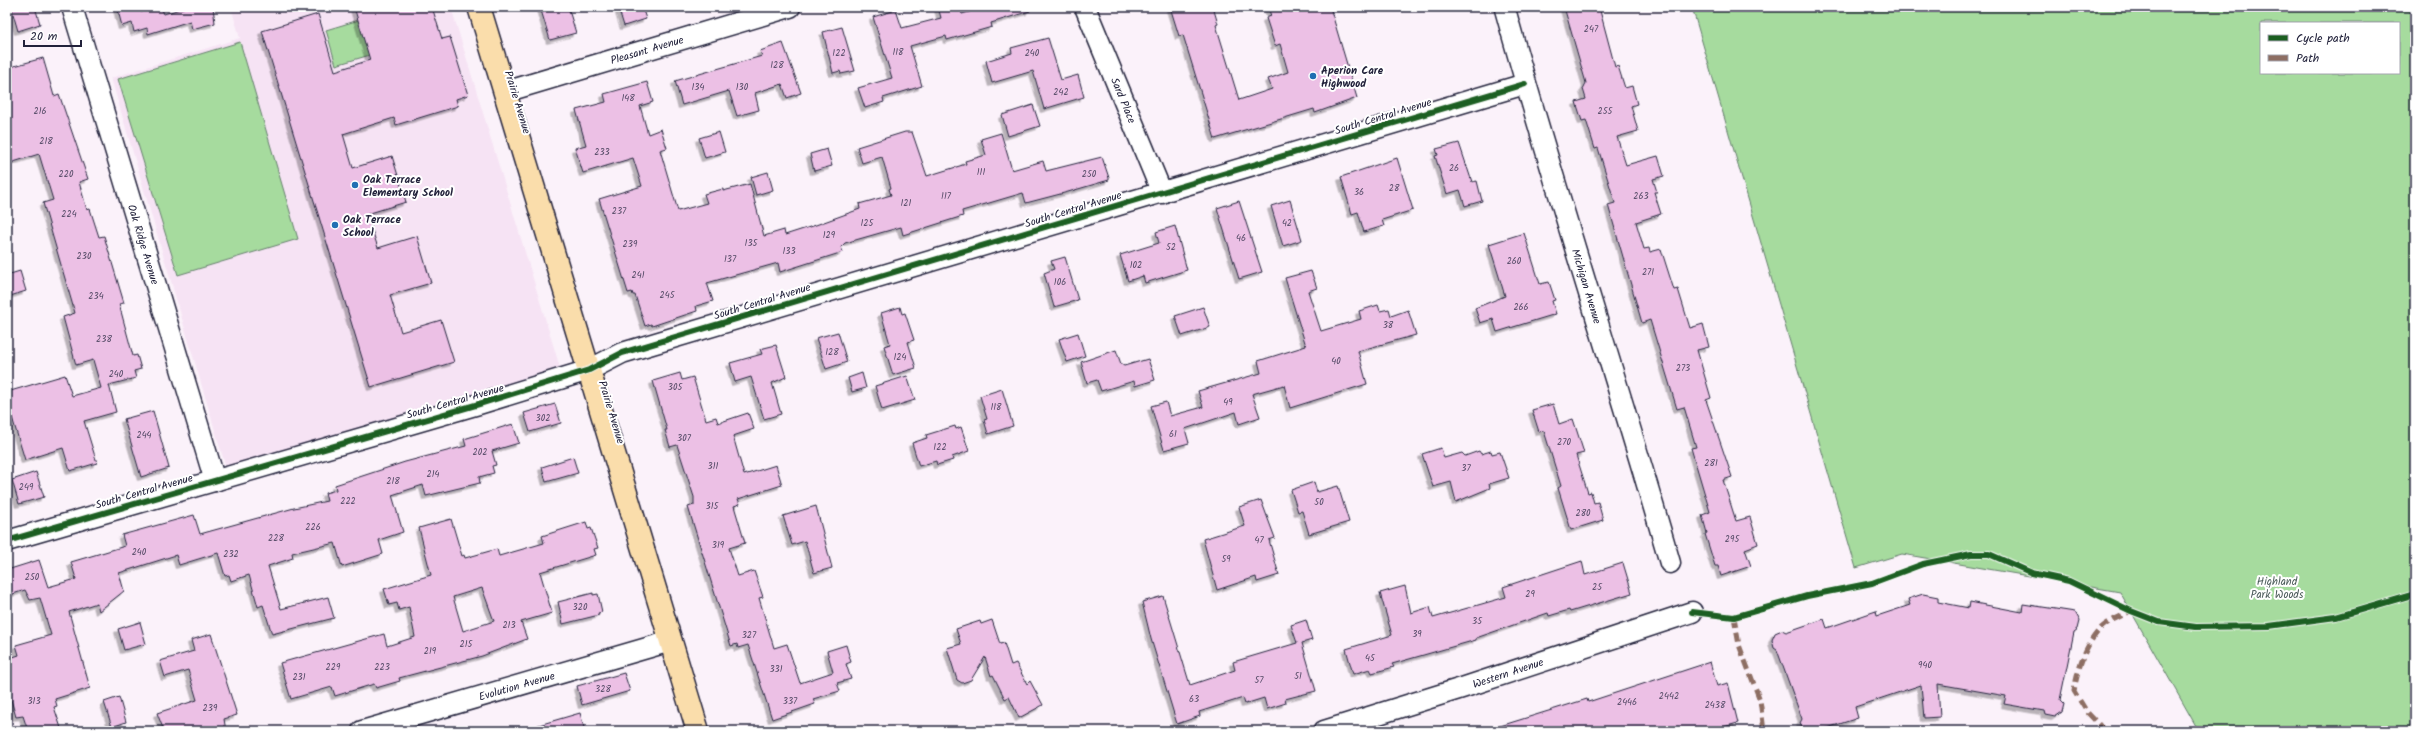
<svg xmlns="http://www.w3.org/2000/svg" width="2422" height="738" font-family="Kalam,sans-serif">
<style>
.built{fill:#f6e3f4}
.green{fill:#a6db9e;stroke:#647e6c;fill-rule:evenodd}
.building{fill:#ecc0e5;stroke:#22223b;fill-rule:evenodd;filter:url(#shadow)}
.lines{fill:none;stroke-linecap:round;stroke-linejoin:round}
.minor-casing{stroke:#22223b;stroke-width:23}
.major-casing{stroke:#22223b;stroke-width:25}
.minor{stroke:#fff;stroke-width:20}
.major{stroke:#faddab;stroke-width:22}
.quiet{stroke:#8d6e63;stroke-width:5;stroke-dasharray:10 5;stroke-linecap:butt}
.cycleway-casing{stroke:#fff;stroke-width:8}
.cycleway{stroke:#1b5e20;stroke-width:6}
.poi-dot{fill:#1f6fb2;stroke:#fff;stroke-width:1.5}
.labels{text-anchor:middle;stroke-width:4;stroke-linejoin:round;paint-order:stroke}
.number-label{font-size:9px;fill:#544a66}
.street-label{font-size:11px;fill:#22223b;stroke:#fff}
.poi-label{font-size:11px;font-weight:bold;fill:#22223b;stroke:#fff;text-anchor:start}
.park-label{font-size:11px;fill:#4a5a59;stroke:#fff}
</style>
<defs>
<filter id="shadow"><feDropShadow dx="-3.5" dy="3.5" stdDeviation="0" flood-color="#0004"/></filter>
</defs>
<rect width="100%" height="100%" fill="#fbf2fa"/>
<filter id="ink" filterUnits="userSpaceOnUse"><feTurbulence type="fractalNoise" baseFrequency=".025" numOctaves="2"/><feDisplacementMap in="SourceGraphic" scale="8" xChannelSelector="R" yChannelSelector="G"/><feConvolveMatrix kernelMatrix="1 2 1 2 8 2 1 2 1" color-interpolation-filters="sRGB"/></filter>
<g filter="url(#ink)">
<path class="built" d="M231 7H451L561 371 227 471 111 78 240 38Z"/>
<path class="green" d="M1692 7H2415V731H2196V726L2120 592 1902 554 1856 568ZM2261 23H2399V73H2261Z
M359 20 370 55 336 65 326 30Z
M240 42 298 239 178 275 118 79Z"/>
<path class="building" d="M11 7H35L40 24 18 31Z
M117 7H139L141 12 161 7 164 14 186 7H213L215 23 192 29 190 21 148 34 147 28 134 32 132 23 122 26Z
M354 7H432L442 39 450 37 468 95 456 99 458 106 396 125 394 118 343 134 353 168 392 156 406 202 367 214 378 248 417 236 431 283 390 295 401 332 441 320 454 362 371 387 262 31 318 14 335 71 370 60Z
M540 7H568L576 33 550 40Z
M618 7H642L646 19 624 26Z
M938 7H960L962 14 986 7H1030V11L991 23 992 27 947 40 946 36 910 46 922 86 883 98 884 102 865 108 858 88 892 78 873 17 896 10 902 28 941 18Z
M1170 7H1213L1218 24 1216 25 1239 100 1272 89 1268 79 1288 72 1280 44 1275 46 1266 18 1271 16 1268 7H1330L1357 98 1315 113 1314 109 1215 139 1183 35 1179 36Z
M1564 7H1599L1615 67 1618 66 1625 88 1632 86 1637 104 1631 106 1638 131 1617 137 1626 165 1658 156 1664 176 1653 179 1657 192H1654L1661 214 1636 222 1644 249 1649 248 1650 252 1661 249 1674 290 1678 289 1690 328 1703 324 1709 347 1697 350 1711 398 1706 400 1732 477 1723 480 1736 521 1750 517 1758 544 1745 549 1751 566 1721 576 1718 566H1715L1705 534 1707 533 1702 515 1710 512 1691 448 1696 447 1684 407 1677 409 1650 320 1642 323 1608 205 1615 203 1598 148 1595 149 1586 120 1582 121 1576 102 1586 99 1583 89 1586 83Z
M842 27 855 71 841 74 840 71 833 73 823 32Z
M1048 38 1061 80 1078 75 1084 97 1044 109 1033 71 992 83 986 61 1012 53 1011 48Z
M783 43 801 93 787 98 782 84 755 93 759 110 737 116 729 91 682 105 675 81 762 56 760 51Z
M43 58 54 96 59 94 88 179 79 182 87 210 90 209 99 237 104 236 124 303 119 304 133 356 137 355 141 369 134 371 136 378 109 385 116 412 84 421 97 463 70 471 63 448 25 460 11 414 7 415V392L65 375 72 396 101 388 93 360 76 365 63 317 75 313 43 203 53 200 39 154 7 164V68Z
M647 82 653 102 640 106 648 134 661 129 667 148 660 150 678 211 707 203 704 194 723 189V191L750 184 764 236 784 230 785 235 813 226 860 209 859 204 891 195 889 189 891 188 882 157 862 163 857 147 905 132H912L927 176 966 164 965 161 986 155 981 139 1001 133 1012 170 1043 161 1046 171 1102 157 1109 178V180L1068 192 1026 203 1023 193 962 211 963 216 903 235 901 227 845 243 841 247 843 252 780 272 778 263 707 283 713 301 696 306 697 311 652 326 651 324 645 326 635 295H633L632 292 628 293 599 199 642 186 633 158 583 173 575 148 586 145 576 110 606 102 604 94Z
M1033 105 1040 126 1008 136 1002 115Z
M719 132 725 152 705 158 699 138Z
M1459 143 1472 182 1477 181 1482 201 1465 206 1460 190 1447 194 1435 156 1438 155 1436 149Z
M827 149 832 166 814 171 810 154Z
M1397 158 1413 210 1382 220 1384 226 1364 232 1358 212 1352 214 1341 177Z
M768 172 773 190 756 195 751 177Z
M1290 200 1302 240 1283 246 1271 206Z
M1239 201 1262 272 1239 279 1217 208Z
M1175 226 1187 270 1145 283 1143 276 1128 281 1120 255 1159 243 1156 232Z
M1524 233 1540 284 1549 282 1555 300 1552 301 1556 314 1497 332 1493 319 1480 323 1475 308 1505 296 1489 244Z
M1065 257 1078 300 1054 307 1044 273 1054 269 1051 261Z
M20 271 26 291 7 297V275Z
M1311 271 1317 288 1308 291 1321 331 1361 319 1359 311 1378 305 1380 311 1389 309 1391 316 1408 310 1416 335 1358 351 1367 384 1290 408 1284 385 1252 394 1260 417 1239 424 1236 412 1185 429 1189 443 1164 450 1151 406 1166 402 1170 416 1203 407 1198 391 1261 373 1258 361 1306 346 1285 278Z
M900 307 902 314 905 313 914 340 908 342 916 368 893 375 884 346 890 344 881 313Z
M1203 307 1210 327 1182 336 1175 316Z
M838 332 847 362 826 369 816 338Z
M1078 333 1085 356 1067 362 1059 339Z
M776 345 786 377 772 383 781 414 764 419 751 377 735 382 730 363 762 354 760 349Z
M1116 350 1121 364 1124 366 1148 359 1155 380 1135 386 1134 381 1101 391 1097 380 1087 383 1081 362Z
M680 373 682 380 693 377 706 420 716 417 718 423 748 413 754 429 733 436 744 475 776 465 782 485 738 499 740 504 734 506 745 543 729 548 738 576 754 571 763 597 759 598 774 648 787 644 800 683 833 672 827 651 846 645 851 662 846 664 851 679 837 683 840 691 813 699 815 704 772 719 748 645 738 648 737 644 731 646 688 507 694 505V497L677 445 670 447 665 430H667L653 381Z
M862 373 866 388 852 392 848 378Z
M907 376 915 400 882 410 875 386Z
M1002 389 1013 426 988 434 984 420 987 419 980 396Z
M555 404 561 423 530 432 524 413Z
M1553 404 1559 424 1573 419 1584 453 1576 455 1588 493 1591 492 1594 503 1598 502 1603 520 1571 530 1558 488 1561 486 1544 431 1539 432 1532 410Z
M153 411 169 468 141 477 124 419Z
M513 424 519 443 492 451 496 465 492 466 494 473 479 477 480 483 426 496 423 485 392 495 403 532 379 540 383 554 342 567 335 543 292 553 293 558 268 566 281 609 328 597 334 618 272 634 263 605 258 607 249 575 231 581 229 575 225 576 218 553 179 565 176 555 119 573 124 591 99 611 97 603 69 612 90 688 55 699 57 706 54 707 62 731H28L23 716 16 717 7 686V659L19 655 16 645 51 635 40 598 30 600 25 590 7 596V570L39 560 48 587 76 579 71 562 125 546 122 535 194 515 200 534 294 508 327 501 325 493 336 490 335 485 405 462 466 446 464 439Z
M955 426 956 429 961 427 969 451 952 457 953 460 937 465 936 461 919 466 912 443 927 438 926 435Z
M1441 448 1444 458 1462 453 1465 456 1479 451 1481 454 1491 451 1492 454 1500 452 1509 478 1489 484 1490 488 1456 502 1451 482 1433 487 1422 454Z
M573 457 578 473 546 482 542 467Z
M36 472 44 497 19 504 12 480Z
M1314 482 1317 492 1338 486 1349 522 1309 534 1302 511 1298 512 1291 490Z
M1261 500 1275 538 1269 540 1279 575 1257 582 1256 577 1217 590 1203 539 1245 526 1239 507Z
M816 506 832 568 814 573 805 541 792 545 783 516Z
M451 519 462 556 464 555 465 558 497 549 499 556 544 543 542 536 586 522 588 529 591 528 598 548 594 549 596 555 540 572 552 613 521 622 527 639 482 656 399 678 400 681 376 688 374 684 335 696 332 687 291 699 280 663 384 634 387 646 415 637 409 607 399 610 397 603 389 605 384 589 431 575 419 528ZM482 588 494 621 463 631 453 597Z
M1582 561 1585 575 1623 563 1632 593 1570 612 1569 610 1549 616 1548 613 1476 638V640L1392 664 1394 667 1372 673 1370 669 1353 674 1346 649 1392 635 1380 593 1405 586 1411 613 1430 607 1433 618 1506 597 1503 587Z
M593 593V595L598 594 602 612 598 613 599 615 563 624 558 602Z
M1923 594 1938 597V602L1969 608 1970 602 2022 612 2023 604 2075 612 2080 621 2078 629 2074 632 2060 700 2064 704 2062 712 2055 717 2045 715 2044 711 2004 704 2006 696 1938 684 1940 717 1924 718 1921 685 1855 707 1858 718 1818 731H1803L1800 723 1802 719 1777 650 1774 648 1772 640 1775 633 1782 630 1786 632 1824 619 1827 628 1876 611 1877 616 1910 605 1908 599Z
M1163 596 1190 685 1235 670 1233 662 1297 643 1291 625 1306 620 1312 640 1302 643 1316 691 1285 699 1286 703 1267 709 1264 698 1245 704 1243 698 1199 712 1200 716 1177 724 1151 639 1142 602Z
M992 620 1000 644 1004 643 1011 665 1016 663 1027 684 1030 681 1043 705 1019 718 1009 697 1005 699 993 675 991 676 985 657 971 680 962 683 957 680 947 648 961 644 956 629 980 621 981 624Z
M140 622 146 644 124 650 118 629Z
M211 634 237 715 224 719 226 731H164L157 713 197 700 188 670 165 677 160 661 194 651 191 640Z
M1710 662 1717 686 1728 683 1738 723 1708 731H1498L1497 727 1587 699 1588 702Z
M624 673 630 691 582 705 577 686Z
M119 697 126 722 112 727 104 702Z
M580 713 585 731H532V727Z"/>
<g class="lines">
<g class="minor-casing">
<g id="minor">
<path id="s1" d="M72 7 215 481"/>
<path id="s2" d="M1085 7 1162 193"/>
<path id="s3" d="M1505 9C1556 195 1617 378 1670 563"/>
<path id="s4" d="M505 92 790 7"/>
<path d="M7 541 479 404 589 370 622 353 1525 84"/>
<path id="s5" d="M362 731 671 641"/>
<path id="s6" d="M1324 731 1462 688 1692 612"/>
</g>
</g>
<g class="major-casing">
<path id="major" d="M479 7 698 731"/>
</g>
<use href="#minor" class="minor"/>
<use href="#major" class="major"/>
<path class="quiet" d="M1734 617 1739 645 1760 700 1764 731
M2105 731 2087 712 2074 691C2078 669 2084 646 2101 628 2108 621 2122 616 2131 611"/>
<g class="cycleway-casing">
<path id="cycleway" d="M7 541 479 404 589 370 622 353 1525 84
M1692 612 1734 617 1807 596 1872 583 1923 564 1971 554H1989L2032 573 2069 581 2131 611 2159 622 2196 627 2269 626 2336 617 2415 594"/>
</g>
<use href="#cycleway" class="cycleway"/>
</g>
</g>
<g class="poi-dot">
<circle cx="1313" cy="76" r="4"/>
<circle cx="355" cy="185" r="4"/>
<circle cx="335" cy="225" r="4"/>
</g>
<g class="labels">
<g class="number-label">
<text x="1591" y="32">247</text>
<text x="898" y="55">118</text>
<text x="839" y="56">122</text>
<text x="1032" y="56">240</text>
<text x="777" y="68">128</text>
<text x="698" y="90">134</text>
<text x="742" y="90">130</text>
<text x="1061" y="95">242</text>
<text x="628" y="101">148</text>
<text x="40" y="114">216</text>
<text x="1605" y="114">255</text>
<text x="46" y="144">218</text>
<text x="602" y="155">233</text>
<text x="1454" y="171">26</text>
<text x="981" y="175">111</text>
<text x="66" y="177">220</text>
<text x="1089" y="177">250</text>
<text x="1394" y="191">28</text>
<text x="1359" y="195">36</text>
<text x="946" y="199">117</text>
<text x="1641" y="199">263</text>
<text x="906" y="206">121</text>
<text x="619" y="214">237</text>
<text x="69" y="217">224</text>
<text x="867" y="226">125</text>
<text x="1287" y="226">42</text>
<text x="829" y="238">129</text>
<text x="1241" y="241">46</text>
<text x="751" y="246">135</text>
<text x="630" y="247">239</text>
<text x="1171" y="250">52</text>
<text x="789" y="254">133</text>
<text x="84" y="259">230</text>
<text x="730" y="262">137</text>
<text x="1514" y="264">260</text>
<text x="1136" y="268">102</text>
<text x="1648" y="275">271</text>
<text x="638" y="278">241</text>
<text x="1060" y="285">106</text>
<text x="667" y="298">245</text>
<text x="96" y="299">234</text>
<text x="1521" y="310">266</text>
<text x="1388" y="328">38</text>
<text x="104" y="342">238</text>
<text x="832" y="355">128</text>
<text x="900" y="360">124</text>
<text x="1336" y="364">40</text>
<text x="1683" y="371">273</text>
<text x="116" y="377">240</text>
<text x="675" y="390">305</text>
<text x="1228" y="405">49</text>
<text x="996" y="410">118</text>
<text x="543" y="421">302</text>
<text x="1173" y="437">61</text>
<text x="144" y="438">244</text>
<text x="684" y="441">307</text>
<text x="1564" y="445">270</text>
<text x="940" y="450">122</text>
<text x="480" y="455">202</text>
<text x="1711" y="466">281</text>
<text x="713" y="469">311</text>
<text x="1466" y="471">37</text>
<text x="433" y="477">214</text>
<text x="393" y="484">218</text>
<text x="26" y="490">249</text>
<text x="348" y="504">222</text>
<text x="1319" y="505">50</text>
<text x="712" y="509">315</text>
<text x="1583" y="516">280</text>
<text x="313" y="530">226</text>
<text x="276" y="541">228</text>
<text x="1732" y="542">295</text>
<text x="1259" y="543">47</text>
<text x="718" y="548">319</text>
<text x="139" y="555">240</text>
<text x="231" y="557">232</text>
<text x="1226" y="562">59</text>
<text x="32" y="580">250</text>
<text x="1597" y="590">25</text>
<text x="1530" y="597">29</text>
<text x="580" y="610">320</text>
<text x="1477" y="624">35</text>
<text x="509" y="628">213</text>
<text x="1417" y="637">39</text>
<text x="749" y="638">327</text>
<text x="466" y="647">215</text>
<text x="430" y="654">219</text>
<text x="1370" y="661">45</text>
<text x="1925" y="668">940</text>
<text x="333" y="670">229</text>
<text x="382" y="670">223</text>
<text x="776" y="672">331</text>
<text x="1298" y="679">51</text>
<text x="299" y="680">231</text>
<text x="1259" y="683">57</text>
<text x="603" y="692">328</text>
<text x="1669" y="699">2442</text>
<text x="1194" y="702">63</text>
<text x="34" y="704">313</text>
<text x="790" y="704">337</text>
<text x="1627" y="705">2446</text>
<text x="1715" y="708">2438</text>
<text x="210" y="711">239</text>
</g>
<g class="street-label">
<text dy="4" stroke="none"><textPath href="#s4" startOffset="148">Pleasant Avenue</textPath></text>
<text dy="4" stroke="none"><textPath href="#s2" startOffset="101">Sard Place</textPath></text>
<text transform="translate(518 102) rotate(73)" y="4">Prairie Avenue</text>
<text transform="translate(1383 116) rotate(-17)" y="4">South Central Avenue</text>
<text transform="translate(1073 209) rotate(-17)" y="4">South Central Avenue</text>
<text dy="4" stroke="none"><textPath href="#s1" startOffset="248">Oak Ridge Avenue</textPath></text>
<text dy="4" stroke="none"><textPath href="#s3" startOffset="289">Michigan Avenue</textPath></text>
<text transform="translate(762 301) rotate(-17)" y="4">South Central Avenue</text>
<text transform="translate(455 401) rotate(-16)" y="4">South Central Avenue</text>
<text transform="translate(612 412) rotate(73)" y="4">Prairie Avenue</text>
<text transform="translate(144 491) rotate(-16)" y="4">South Central Avenue</text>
<text dy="4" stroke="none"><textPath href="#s6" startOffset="193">Western Avenue</textPath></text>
<text dy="4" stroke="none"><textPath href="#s5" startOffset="161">Evolution Avenue</textPath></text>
</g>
<g class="poi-label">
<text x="1321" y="74">Aperion Care<tspan x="1321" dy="13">Highwood</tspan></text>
<text x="363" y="183">Oak Terrace<tspan x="363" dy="13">Elementary School</tspan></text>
<text x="343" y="223">Oak Terrace<tspan x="343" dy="13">School</tspan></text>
</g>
<g class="park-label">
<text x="2277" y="585">Highland<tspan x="2277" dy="13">Park Woods</tspan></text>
</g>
</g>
<rect width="2422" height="738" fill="none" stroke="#fff" stroke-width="24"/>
<rect x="12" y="12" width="2398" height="714" fill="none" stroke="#22223b" stroke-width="1.5" filter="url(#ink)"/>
<rect x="2260" y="22" width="140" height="52" fill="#ffffff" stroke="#a7a7b1"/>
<rect x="2268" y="35" width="20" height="6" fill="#1b5e20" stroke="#a7a7b1"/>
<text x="2296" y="42" font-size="12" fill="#22223b">Cycle path</text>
<rect x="2268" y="55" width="20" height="6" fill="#8d6e63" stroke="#a7a7b1"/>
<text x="2296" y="62" font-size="12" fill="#22223b">Path</text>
<path d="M24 40v6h57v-6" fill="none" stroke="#22223b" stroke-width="2"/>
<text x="30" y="40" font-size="12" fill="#22223b" stroke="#ffffff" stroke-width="3" paint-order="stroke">20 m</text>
</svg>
